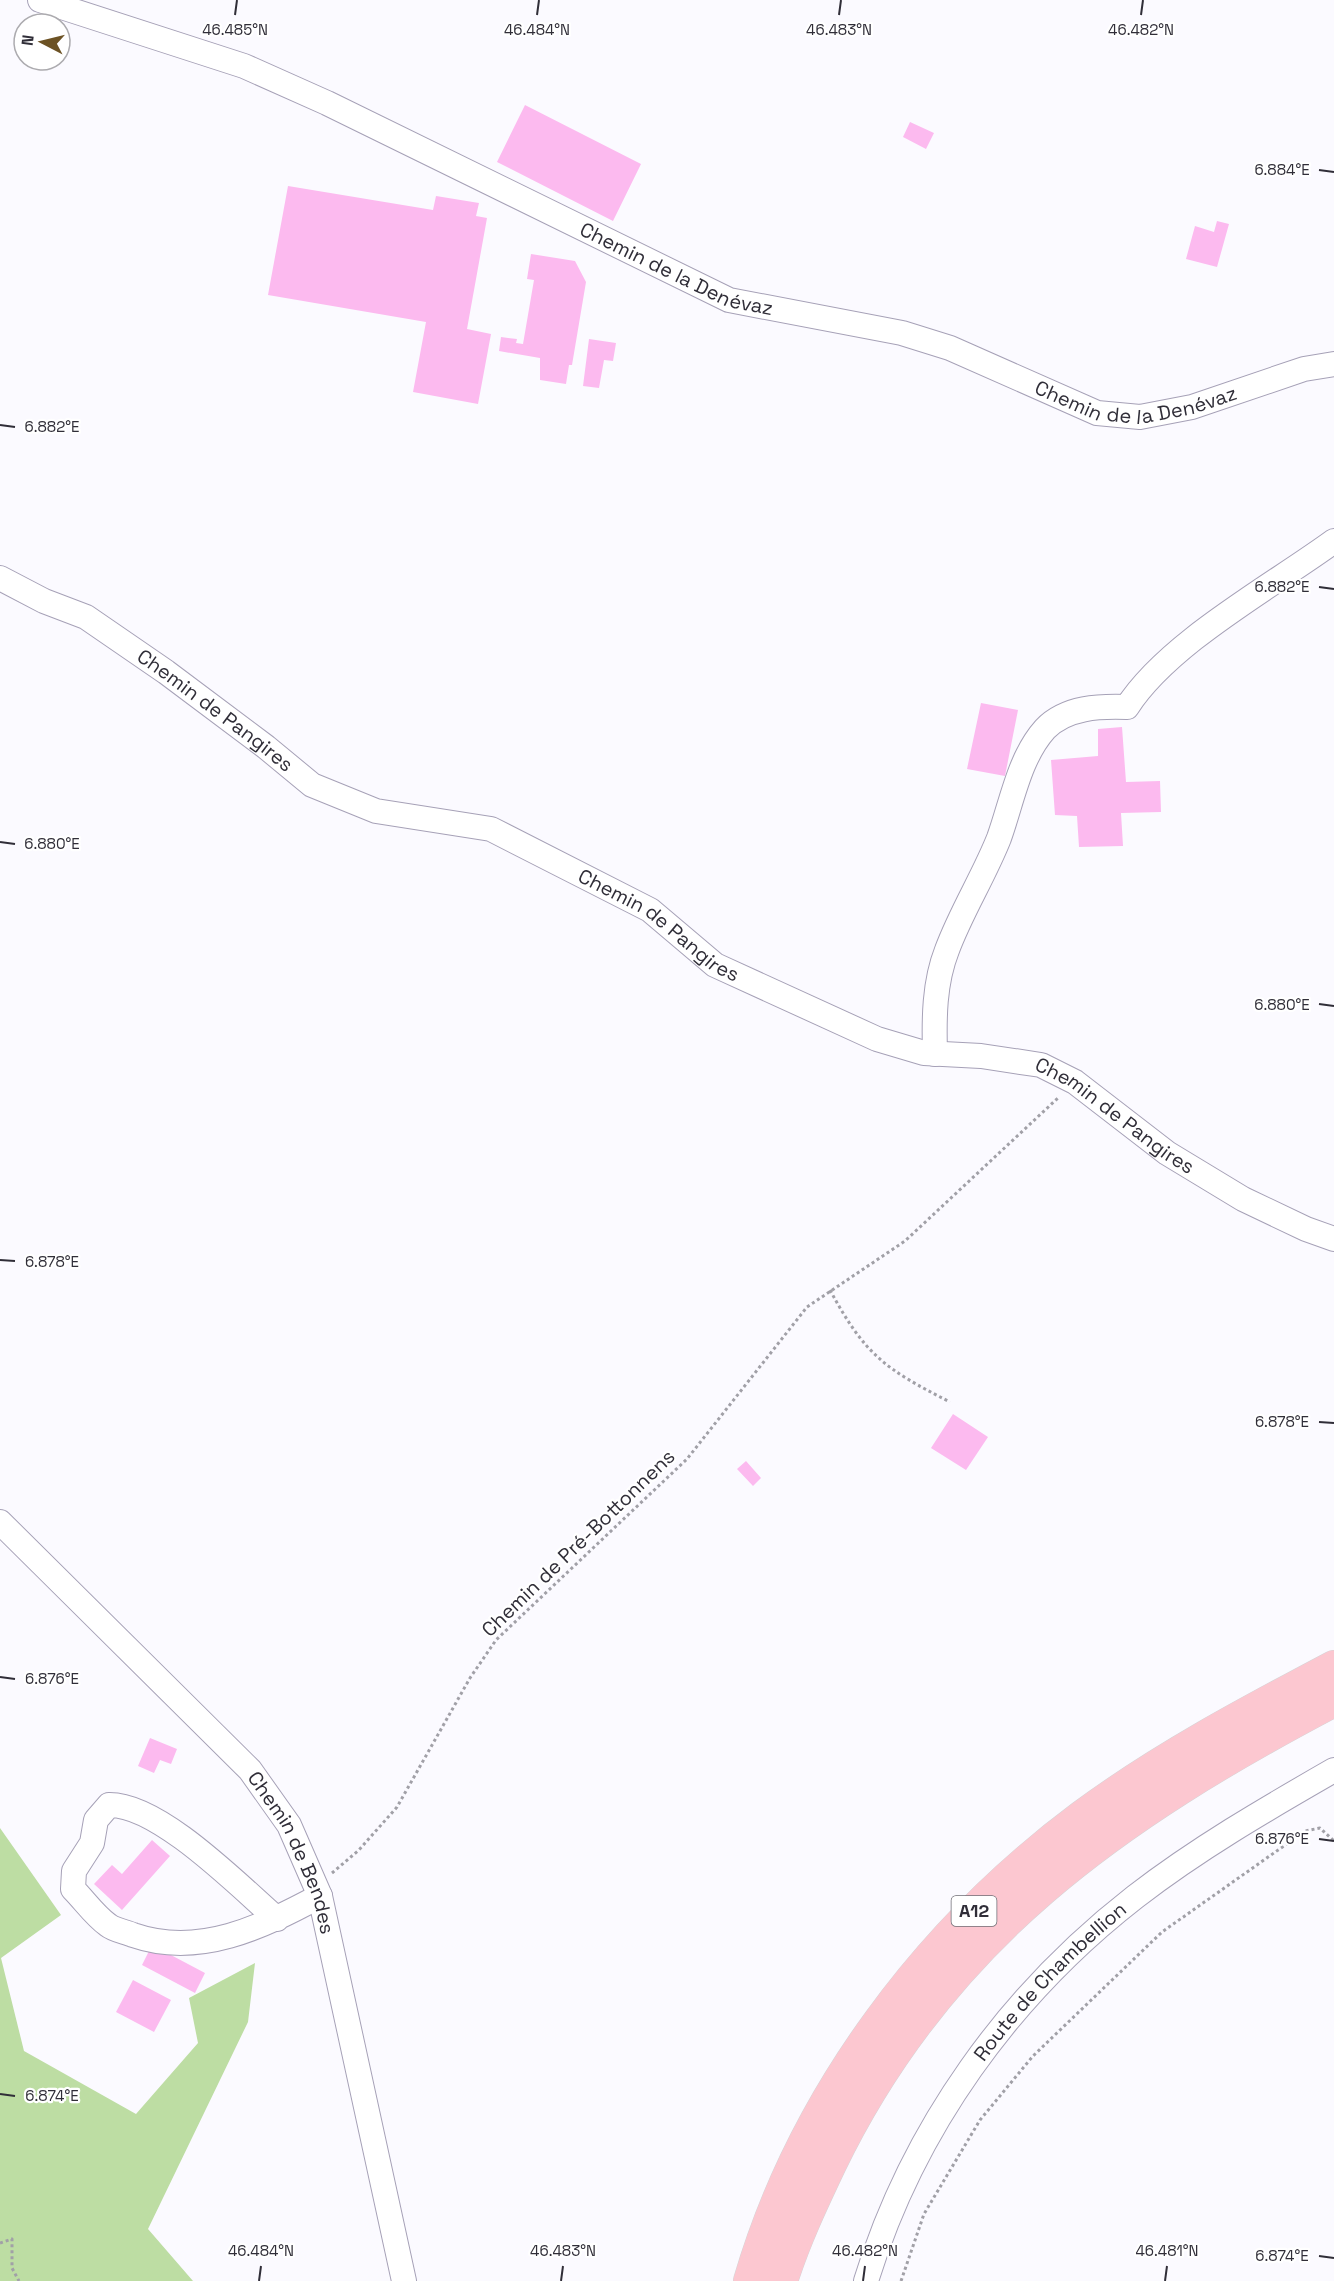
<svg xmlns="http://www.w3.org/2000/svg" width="1334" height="2281" font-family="'Space Grotesk',sans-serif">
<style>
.green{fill:#bddda3}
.building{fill:#fcbaef}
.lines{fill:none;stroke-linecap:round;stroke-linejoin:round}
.minor-casing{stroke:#a6a1b7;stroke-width:26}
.highway-casing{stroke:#d6d5d7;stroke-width:34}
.path{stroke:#a1a0a7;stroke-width:3;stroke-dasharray:3 3;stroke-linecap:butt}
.minor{stroke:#fff;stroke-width:24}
.highway{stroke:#fcc7d0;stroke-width:33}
.ticks{fill:none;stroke:#302e38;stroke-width:2}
.labels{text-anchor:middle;stroke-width:4.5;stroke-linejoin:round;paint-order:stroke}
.shield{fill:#fff;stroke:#6e6d74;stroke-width:1.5}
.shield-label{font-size:18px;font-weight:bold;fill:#302e38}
.street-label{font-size:20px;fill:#302e38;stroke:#fff}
.ticks-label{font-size:15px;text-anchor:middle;fill:#302e38;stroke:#fff;stroke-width:4.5;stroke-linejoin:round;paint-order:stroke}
</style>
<rect width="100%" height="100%" fill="#fbfaff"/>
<path class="green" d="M0 1828 61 1915 1 1958 24 2051 136 2114 198 2043 189 1998 255 1963 248 2022 148 2229 193 2281H0Z"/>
<path class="building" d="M525 105 641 164 613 221 497 162Z
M910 122 934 133 926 149 903 137Z
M288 186 433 210 436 196 479 203 476 216 487 218 467 329 491 334 478 404 413 392 426 322 268 295Z
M1217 221 1229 224 1217 267 1186 259 1195 226 1214 232Z
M531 254 575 261 586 282 572 365H569L566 384 540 380V358L499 351 501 337 517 339 516 343 523 344 534 280 527 279Z
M589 339 616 343 613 361 604 360 599 388 583 386Z
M981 703 1018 710 1005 776 967 769Z
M1122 727 1126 782 1160 781 1161 812 1121 813 1123 846 1079 847 1077 816 1055 815 1051 760 1098 756V729Z
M953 1414 988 1437 966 1470 931 1448Z
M746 1461 761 1478 753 1486 737 1469Z
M150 1738 177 1749 171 1764 160 1760 154 1773 138 1766Z
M152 1840 170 1856 122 1910 94 1884 112 1865 122 1874Z
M152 1945 205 1973 195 1993 142 1965Z
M133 1980 171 2000 154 2032 116 2012Z"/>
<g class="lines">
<g class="minor-casing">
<g id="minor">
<path id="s1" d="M40 0 244 66 327 103 729 300 902 333 950 348 1097 413 1140 417 1192 407 1304 369 1334 364"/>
<path id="s2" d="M0 578 44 601 86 617 166 672 266 747 312 785 376 811 491 829 650 910 715 965 877 1039 924 1053 981 1056 1041 1065 1075 1082 1167 1153 1243 1199 1306 1229 1334 1239"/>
<path d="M935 1054C934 1019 934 983 947 950 961 912 984 876 999 838 1012 802 1019 758 1045 729 1066 707 1100 706 1127 707 1168 643 1271 587 1334 541"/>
<path id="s3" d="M0 1522 250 1770 289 1825 320 1896 404 2281"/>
<path d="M277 1919C239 1886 159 1804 109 1805L96 1820 92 1843 74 1871 73 1889C84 1900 95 1916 108 1925 114 1930 126 1932 133 1935 199 1958 262 1927 320 1896"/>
<path id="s4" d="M866 2281C913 2128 1009 1995 1135 1897 1197 1849 1266 1809 1334 1770"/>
</g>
</g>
<g class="highway-casing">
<path id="highway" d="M750 2281C804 2096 929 1931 1082 1817 1160 1759 1247 1713 1334 1667
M781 2281C794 2240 812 2202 830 2164 940 1936 1117 1814 1334 1700"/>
</g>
<path class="path" d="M830 1290C865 1355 885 1369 950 1402
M332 1873 359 1850 397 1807 470 1678 496 1640 687 1459 807 1307 905 1241 1059 1097
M0 2243 12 2239V2268L19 2281
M901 2281 924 2214 980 2120 1033 2056 1162 1932 1305 1831 1320 1828 1334 1841"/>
<use href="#minor" class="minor"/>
<use href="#highway" class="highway"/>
</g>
<path class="ticks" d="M235 15 237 0M537 15 539 0M839 15 841 0M1141 15 1143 0M1319 170 1334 172M0 425 15 427M1319 587 1334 589M0 842 15 844M1319 1004 1334 1006M0 1260 15 1261M1319 1422 1334 1423M0 1677 15 1679M1319 1839 1334 1841M0 2094 15 2096M1319 2256 1334 2258M259 2281 261 2266M561 2281 563 2266M863 2281 865 2266M1165 2281 1167 2266"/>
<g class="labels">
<rect class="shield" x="951.5" y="1896" width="45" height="30" rx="4.5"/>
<g class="shield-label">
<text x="974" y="1917">A12</text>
</g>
<g class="street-label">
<text dy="7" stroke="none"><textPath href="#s1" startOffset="693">Chemin de la Denévaz</textPath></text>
<text dy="7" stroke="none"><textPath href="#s1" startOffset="1178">Chemin de la Denévaz</textPath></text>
<text dy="7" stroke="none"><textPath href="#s2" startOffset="254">Chemin de Pangires</textPath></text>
<text dy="7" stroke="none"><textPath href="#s2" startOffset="756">Chemin de Pangires</textPath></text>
<text dy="7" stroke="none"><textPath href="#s2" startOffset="1260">Chemin de Pangires</textPath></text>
<text transform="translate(578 1543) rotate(-44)" y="7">Chemin de Pré-Bottonnens</text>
<text dy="7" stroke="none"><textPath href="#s3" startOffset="446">Chemin de Bendes</textPath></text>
<text dy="7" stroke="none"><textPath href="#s4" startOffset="356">Route de Chambellion</textPath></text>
</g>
</g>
<g class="ticks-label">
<text x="235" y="35">46.485°N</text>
<text x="537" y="35">46.484°N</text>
<text x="839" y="35">46.483°N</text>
<text x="1141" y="35">46.482°N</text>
<text x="1282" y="175">6.884°E</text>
<text x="52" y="432">6.882°E</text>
<text x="1282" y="592">6.882°E</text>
<text x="52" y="849">6.880°E</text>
<text x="1282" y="1010">6.880°E</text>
<text x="52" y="1267">6.878°E</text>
<text x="1282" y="1427">6.878°E</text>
<text x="52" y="1684">6.876°E</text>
<text x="1282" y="1844">6.876°E</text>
<text x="52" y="2101">6.874°E</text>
<text x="261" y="2256">46.484°N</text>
<text x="563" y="2256">46.483°N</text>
<text x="865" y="2256">46.482°N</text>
<text x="1167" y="2256">46.481°N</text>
<text x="1282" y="2261">6.874°E</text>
</g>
<g transform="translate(42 42) rotate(277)"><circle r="28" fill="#ffffff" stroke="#acabaf" stroke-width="1.5"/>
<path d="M0-4.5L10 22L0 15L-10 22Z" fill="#6c5224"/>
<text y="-9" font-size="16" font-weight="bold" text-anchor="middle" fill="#302e38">N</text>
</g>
</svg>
